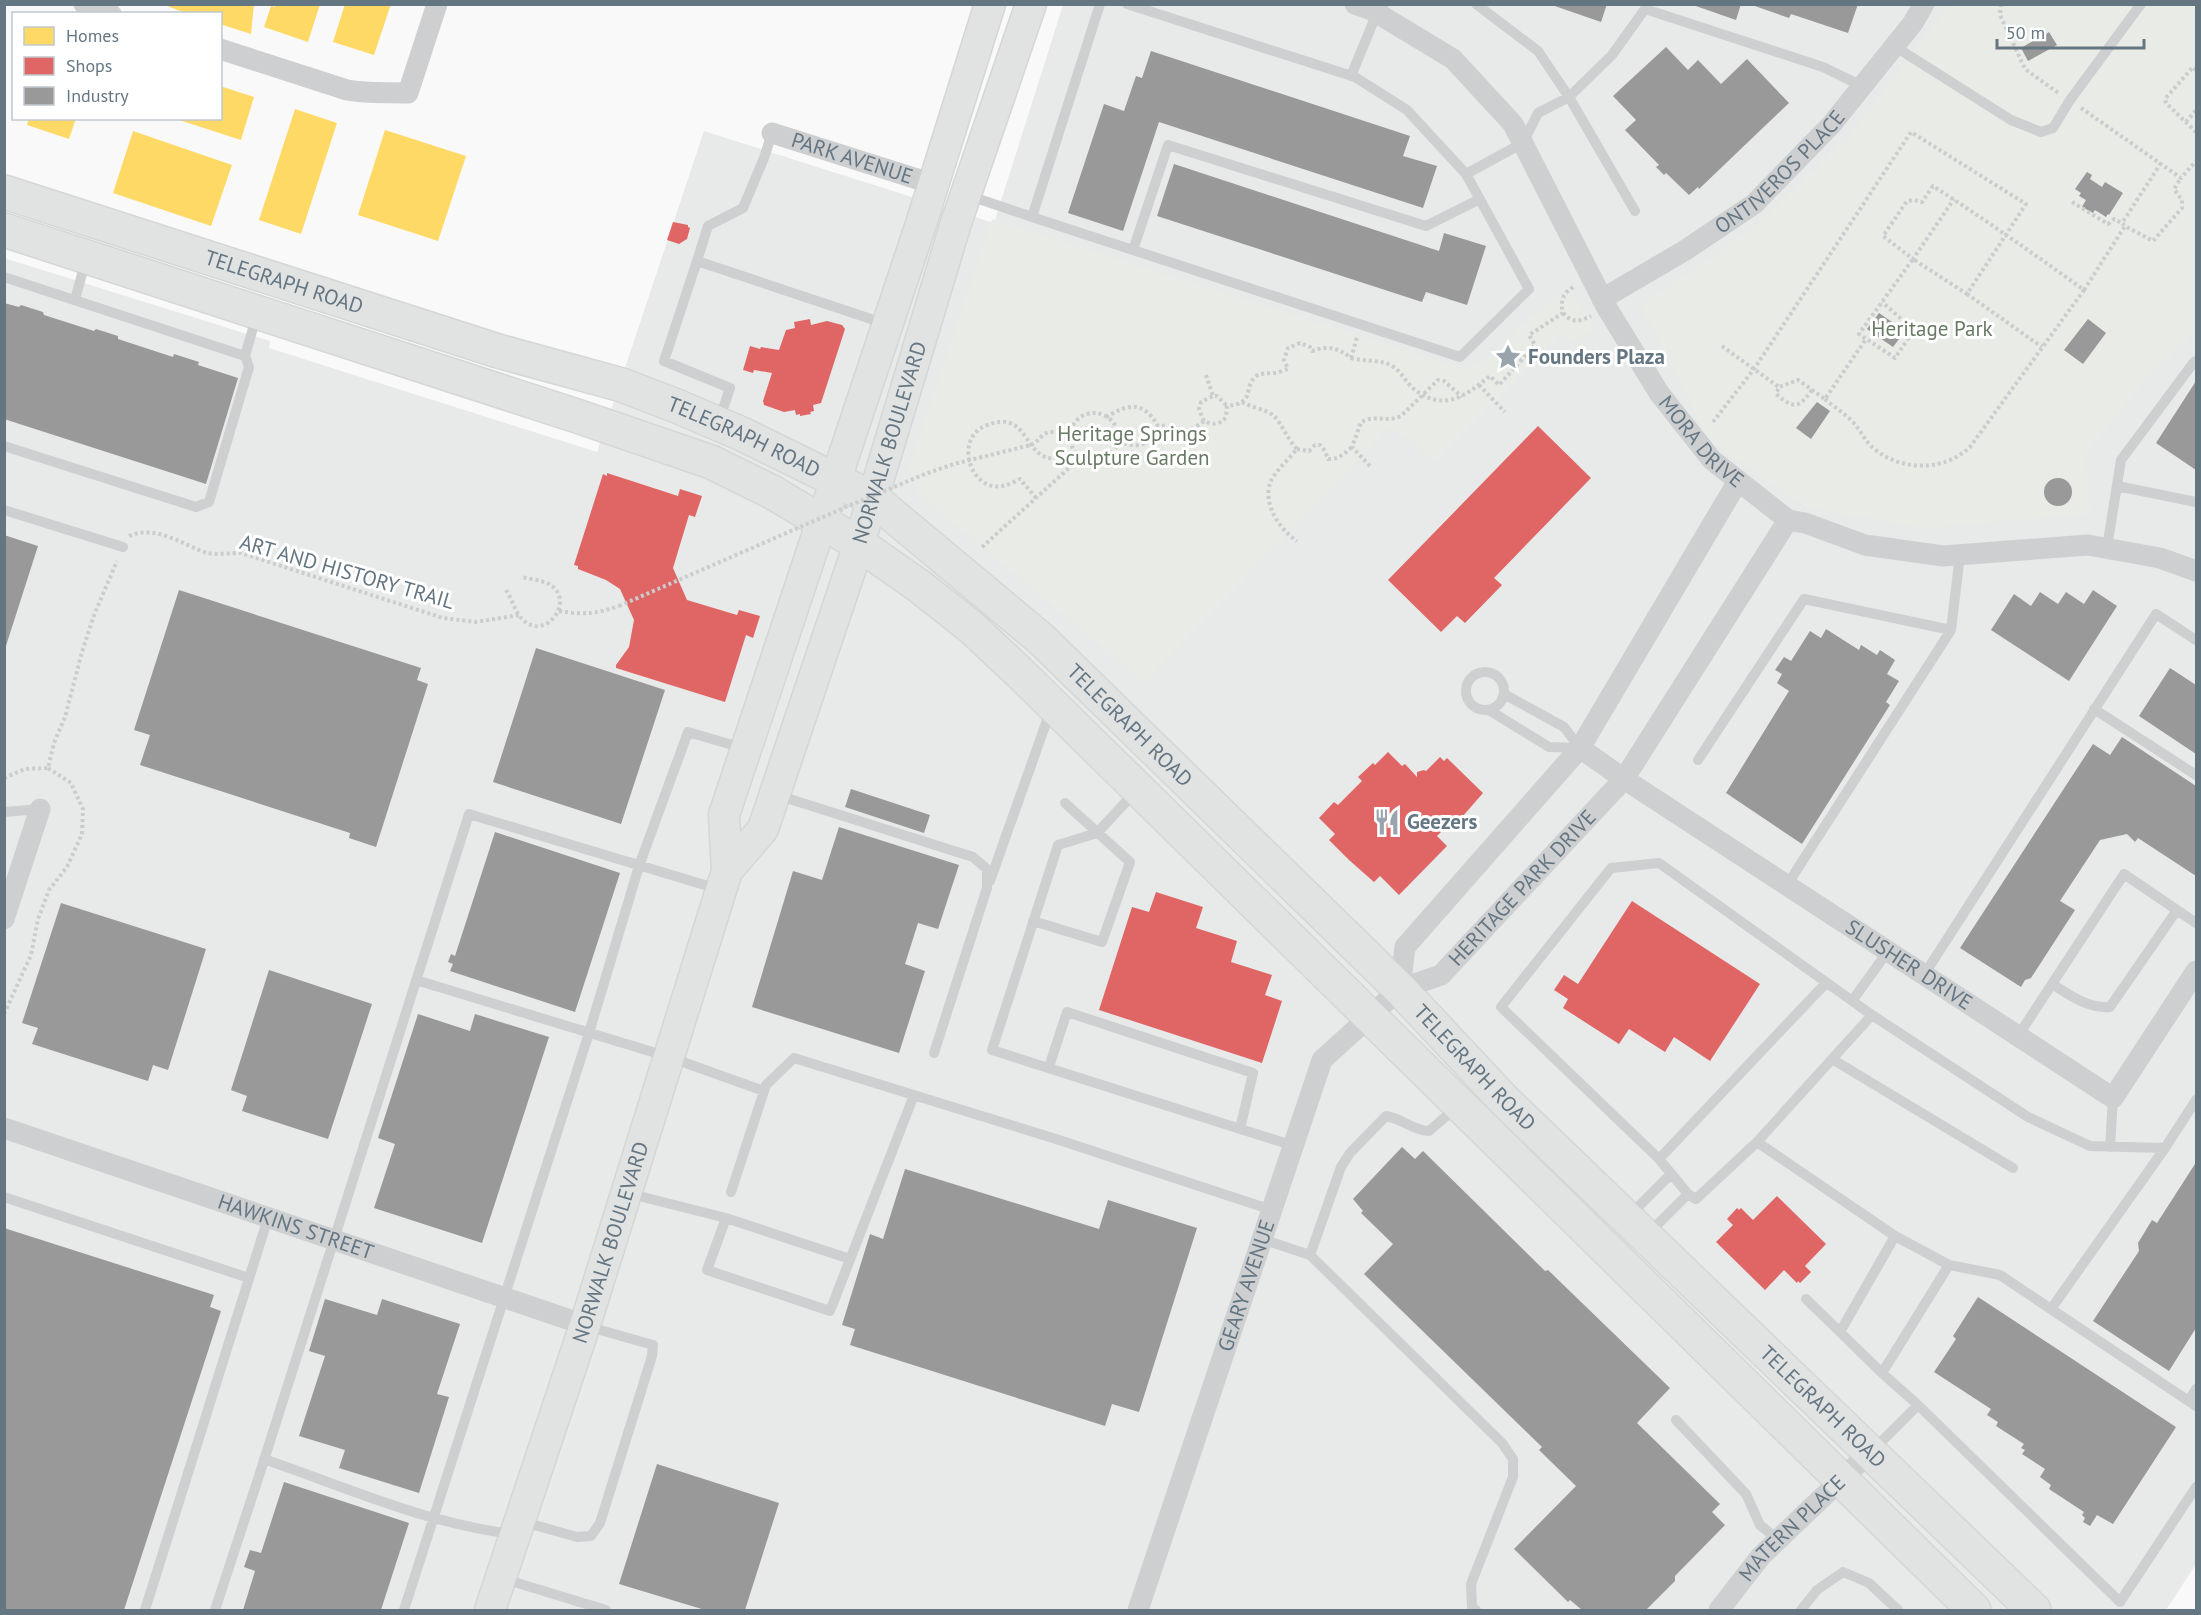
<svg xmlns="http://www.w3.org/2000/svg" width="2201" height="1615" font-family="'PT Sans',sans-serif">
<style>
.built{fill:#e8e9e9}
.green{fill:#e8ebe6}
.homes{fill:#ffd966}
.shops{fill:#e06666}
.industry{fill:#999}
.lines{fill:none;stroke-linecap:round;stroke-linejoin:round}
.secondary-casing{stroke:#d5d6d7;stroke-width:33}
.primary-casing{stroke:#d5d6d7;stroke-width:36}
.path{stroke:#cbcccd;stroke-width:4;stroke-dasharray:3 3;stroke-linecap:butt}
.lane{stroke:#cecfd0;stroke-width:10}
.street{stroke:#cecfd0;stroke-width:21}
.secondary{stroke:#e1e2e2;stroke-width:30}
.primary{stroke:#e1e2e2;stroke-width:33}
.path-bridge{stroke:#cbcccd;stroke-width:4;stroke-dasharray:3 3;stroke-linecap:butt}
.labels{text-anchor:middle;stroke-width:6;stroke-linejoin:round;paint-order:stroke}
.street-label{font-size:21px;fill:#657683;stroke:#fff}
.park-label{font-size:21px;fill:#687a64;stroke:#fff}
.poi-label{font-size:21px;font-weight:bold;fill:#657683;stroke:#fff;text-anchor:start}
</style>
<rect width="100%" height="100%" fill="#f9f9f9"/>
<path class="built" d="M1063 5H2196V1564L2166 1610H5L4 258 270 341 269 348 597 452 704 131 994 223Z"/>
<path class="green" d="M1949 5H2196V331L2143 383 2085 454 2091 514 1924 528 1807 508 1709 440 1641 306 1751 229 1848 138Z
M992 219 1467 370 1479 363 1568 285 1595 330 1574 341 1561 335 1434 462 1403 435 1389 428 1145 682 918 494 909 467Z"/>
<path class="homes" d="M162 4H254L251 34 220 24V14H188Z
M275 4H320L308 42 264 27 271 6 275 7Z
M345 4H391L374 55 333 42Z
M220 86 254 97 241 140 176 119 220 118Z
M295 109 337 123 301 234 259 220Z
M29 118H76L69 139 27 125Z
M385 130 466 156 438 241 358 215Z
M133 131 232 165 211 226 113 193Z"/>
<path class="shops" d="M673 222 688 225V227L690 228 687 239 679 244 667 240Z
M810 319 811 325 827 321 842 325 845 329 821 403 813 405 814 411 810 412 811 414 800 416V414L796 415 795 410 784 412 764 405 763 401 772 373 754 370 753 373 743 370 750 346 760 349 761 347 779 350 786 330 795 328 794 322Z
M1538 426 1591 478 1494 578 1502 585 1465 623 1457 616 1441 632 1388 580Z
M607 473 678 496 680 489 702 496 695 517 689 515 673 568 687 600 737 615 739 610 760 616 753 638 746 635 725 702 616 668V665L629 647 634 620 620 589 606 580 578 569V566L574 565 603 474 607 476Z
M1388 752 1402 766 1405 764 1417 777V772L1424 770 1426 771 1440 757 1444 761 1447 758 1483 793 1456 824 1453 820 1437 836 1447 846 1399 895 1380 876 1374 882 1349 860 1329 840 1335 834 1319 818 1334 802 1338 805 1362 781 1358 777 1373 763 1375 765Z
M1156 892 1203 907 1196 928 1237 941 1231 962 1272 975 1265 995 1282 1001 1262 1063 1099 1010 1132 907 1149 912Z
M1632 901 1760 984 1710 1061 1674 1037 1665 1052 1629 1029 1619 1044 1563 1008 1568 999 1554 990 1564 975 1578 984Z
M1777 1196 1826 1244 1805 1266 1811 1272 1800 1283 1798 1281 1797 1283 1784 1270 1765 1290 1716 1242 1733 1225 1727 1219 1737 1208 1739 1210 1741 1208 1753 1220Z"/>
<path class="industry" d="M1549 4H1607L1601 22Z
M1690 4H1741L1736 20Z
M1749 4H1858L1848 33 1791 14 1789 18Z
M2049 32 2057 45 2028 61 2021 48 2036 39 2034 36 2041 33 2043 36Z
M1666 47 1688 70 1698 60 1721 84 1747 59 1789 103 1699 189 1698 187 1689 195 1666 173 1664 175 1656 167 1659 165 1625 130 1636 120 1613 96Z
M1151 51 1410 136 1403 156 1437 166 1423 208 1159 122 1123 231 1068 213 1104 104 1124 111 1136 76 1142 78Z
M1174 164 1439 251 1444 233 1486 246 1467 305 1426 292 1422 302 1157 216Z
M2087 172 2092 175 2090 179 2102 187 2105 182 2123 193 2109 215 2108 214 2106 217 2095 210 2093 213 2082 207 2086 200 2079 196 2081 193 2075 189Z
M4 303 19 307 21 305 43 312 44 315 94 331 96 329 118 336V339L173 357 174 354 199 362 198 365 238 378 206 484 4 419Z
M1879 313 1905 331 1893 347 1867 329Z
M2088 319 2106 333 2083 364 2064 350Z
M2196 381V470L2156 443Z
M1817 402 1830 411 1811 439 1796 428Z
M2044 492a14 14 0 1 1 28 0a14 14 0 1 1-28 0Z
M4 535 38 546 5 649H4Z
M179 590 421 668 417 680 428 684 376 847 349 838 350 833 140 765 150 735 134 730Z
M2093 590 2117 606 2069 681 1991 630 2014 594 2031 606 2040 592 2058 604 2066 592 2084 604Z
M1826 629 1859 650 1861 645 1877 655 1880 650 1895 660 1887 674 1899 681 1886 702 1890 705 1802 844 1726 793 1789 691 1777 683 1782 674 1775 670 1784 657 1791 661 1810 631 1821 638Z
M536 648 665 690 621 824 493 782Z
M2170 668 2196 685V754L2139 716Z
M2122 737 2196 786V876L2138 838 2135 842 2127 834 2100 840 2060 901 2075 910 2031 978 2025 980 2021 987 1960 948 2093 744 2110 755Z
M851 789 930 815 924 833 845 807Z
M839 827 959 865 938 929 918 923 905 964 925 971 899 1053 752 1007 793 871 822 880Z
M495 832 620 873 575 1012 450 971 453 964 448 962 451 954 455 956Z
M61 903 206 949 168 1070 153 1065 148 1081 32 1044 38 1028 22 1023Z
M269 970 372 1004 328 1139 242 1111 247 1096 231 1090Z
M418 1014 470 1031 475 1014 549 1037 482 1243 374 1208 395 1144 378 1138Z
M1402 1147 1415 1159 1423 1151 1545 1271 1548 1270 1670 1388 1637 1423 1720 1504 1712 1512 1725 1525 1675 1576V1581L1646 1610H1582L1570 1600 1568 1602 1514 1549 1576 1486 1539 1450 1542 1447 1364 1274 1393 1244 1361 1213 1363 1211 1353 1199Z
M2195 1164 2196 1165V1328L2169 1371 2093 1321 2139 1251 2138 1243 2152 1220 2157 1223Z
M905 1169 1099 1229 1108 1200 1197 1228 1139 1412 1112 1404 1105 1426 850 1345 855 1329 842 1325 870 1234 883 1239Z
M4 1228 214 1295 210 1307 221 1311 124 1610H4Z
M1978 1297 2176 1427 2113 1524 2097 1515 2090 1526 2083 1522 2085 1518 2082 1515 2084 1512 2049 1489 2051 1485 2040 1477 2045 1469 2022 1454 2025 1450 2021 1448 2024 1444 1996 1426 1998 1422 1987 1415 1991 1409 1934 1372 1956 1339 1953 1336Z
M325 1299 377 1315 382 1299 460 1324 437 1394 449 1397 419 1493 339 1468 345 1450 299 1436 325 1356 309 1351Z
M657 1464 779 1503 745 1610H705L619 1584Z
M284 1482 409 1523 381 1610H243L255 1571 244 1567 250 1550 261 1553Z"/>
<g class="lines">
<g class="secondary-casing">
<g id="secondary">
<path id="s8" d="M727 871 763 829 859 544 956 223 1031 4"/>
<path id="s9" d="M490 1610 585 1325 727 871 724 815 921 224 990 4"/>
</g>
</g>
<g class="primary-casing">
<g id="primary">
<path id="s10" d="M4 192 498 351 622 385 679 407 742 434 872 498 1041 639 1400 989 1505 1101 2034 1610"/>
<path d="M4 230 580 417 711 462 772 492 859 544 919 586 971 627 1019 672 1974 1610"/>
</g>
</g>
<path class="path" d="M2001 4 2000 15 2025 69 2060 94
M2196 70 2193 67 2165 99 2166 103 2196 132
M2081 108 2181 178 2196 161
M2186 122 2196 110
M2161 163 2122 223 2125 226 2153 241 2182 208V200L2174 189 2181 178
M2072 202 2108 224 2114 219 2122 223
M2084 290 2125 226
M1967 294 2042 347
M1563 313C1572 323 1579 322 1591 316
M1722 346 1779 387
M1351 358C1364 362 1381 359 1392 366 1402 372 1406 383 1415 390 1445 412 1465 396 1490 376L1499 385 1535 345 1529 335 1563 313C1560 301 1563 292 1574 287
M1206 375 1213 396H1217L1227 406
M1479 385 1505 412
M1812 390C1798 409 1794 409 1776 394L1779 387 1798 380 1825 399 1866 339
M1825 399C1835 408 1849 416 1857 427 1864 436 1867 444 1877 451 1905 472 1946 470 1970 447L2084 290C2034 254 1984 219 1933 186L1922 202 1914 200 1907 201 1883 236 1913 259 1954 199
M1242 402C1252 408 1266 409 1274 416 1282 424 1287 439 1297 449 1289 459 1275 471 1270 483 1263 505 1280 530 1297 541
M1070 437a24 24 0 1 1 48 0a24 24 0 1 1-48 0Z
M1106 417C1128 404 1143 400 1158 426 1180 423 1180 440 1204 421 1213 425 1220 425 1226 417L1227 406C1256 403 1243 389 1255 377 1261 372 1267 374 1274 373 1278 373 1284 370 1288 369L1284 360 1288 348 1300 343 1310 347 1312 351C1329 345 1338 348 1351 358L1357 337
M1204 421 1199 409 1201 402 1213 396
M1713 422 1754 369 1911 132 2026 204 1967 294 1913 259 1859 334 1895 358 1914 330 1882 302
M1118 442C1140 448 1147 447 1158 426
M1031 445C1037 442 1038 440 1042 436 1048 429 1062 433 1071 434
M1297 449 1309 451 1315 445H1320L1325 451 1328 459C1338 460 1345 453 1352 447
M1370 466 1352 447 1361 422C1377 414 1386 423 1401 416L1438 380 1444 381 1462 397
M1036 498 1020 479C1015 481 1009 485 1003 486 970 492 954 439 985 426 1027 408 1023 453 1049 458 1057 460 1069 455 1077 453
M129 536C156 524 183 545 207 553 217 555 231 553 241 553L443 618 476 622 519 615
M982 547 1069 468
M506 590C512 599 515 612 522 619 545 643 577 600 549 584 541 580 530 579 521 577
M559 611C584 615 595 614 619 606
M4 778 25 769 48 768 54 743 65 717 82 652 94 615 117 561
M4 1014 31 955 38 919 49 890 67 867 82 834 83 809 71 783 48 768"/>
<path class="lane" d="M1100 4 1032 217 1460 357 1529 289 1466 174 1407 110 1355 77 1127 4
M1476 4 1538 51 1569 97 1635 211
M1894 46 2011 120 2041 132 2053 128 2070 100 2141 4
M1351 76 1377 13 1384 4
M772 133 764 158 743 208 708 226 697 261 886 324
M1466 174 1523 143 1538 113 1569 97 1612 55 1645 9 1823 67 1862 86
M967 195 1032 217
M1133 250 1168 145 1426 226 1480 199
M697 261 664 361 730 388 719 421
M4 277 245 356
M75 299 86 260
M4 446 196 507 209 502 249 367 245 356 257 314
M2117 486 2196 502
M4 510 123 547
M2107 548 2121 460 2194 362 2196 361
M1951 630 1960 555
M1466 691a19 19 0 1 1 38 0a19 19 0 1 1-38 0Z
M1504 694 1564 727 1580 748
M2094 709 2196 775
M1489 710 1549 747 1580 748
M1698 760 1804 599 1951 630 1787 885
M1136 791 1097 833 1058 845 992 1050 1294 1146
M777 795 973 857 987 869V888L934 1053
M4 812 40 809
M990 881 1051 709
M1033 921 1102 942 1130 862 1065 803
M1924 975 2156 614 2196 640
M416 980 669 1057 764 1091
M2052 984C2070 995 2088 1009 2110 1007L2177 910
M1852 1001 1888 951
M2018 1036 2124 874 2196 923
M1832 1059 2013 1168
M1049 1067 1067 1012 1253 1073 1240 1129
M2196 1100 2165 1148 2090 1146 2028 1117 1872 1015 1757 1142 1895 1236 1840 1332 1882 1373 1918 1405 2120 1602 2196 1487
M1757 1142 1696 1199 1688 1194 1659 1159 1501 1007 1611 868 1659 863 1872 1015
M2110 1147 2113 1098
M1659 1159 1826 983
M731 1192 766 1085 794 1058 1056 1139 1272 1210
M627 1193 726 1218 707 1270 830 1311 914 1095
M4 1197 249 1278
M1629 1216 1671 1174
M726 1218 850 1259
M1648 1234 1688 1194
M1895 1236 1949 1265 2000 1275 2196 1406
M1262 1239 1310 1255 1502 1443 1513 1459V1477L1471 1584 1472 1607 1476 1610
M1310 1255 1341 1167 1350 1153 1386 1116C1404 1119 1411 1130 1429 1131L1458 1106
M1806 1299 1840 1332
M2051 1309 2165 1148
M1882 1373 1949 1265
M2189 1400 2196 1389
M1676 1420 1746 1494 1760 1525 1779 1540
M1873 1450 1918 1405
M264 1459C345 1487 427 1524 513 1534
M520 1521 577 1537 591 1536 600 1523 652 1356 653 1345 586 1326
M501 1578 606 1610
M145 1610 268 1218
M215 1610 259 1476 469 814 718 889
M404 1610 589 1033 639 866 688 732 743 748
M1801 1610 1817 1590 1843 1572 1869 1583 1898 1610"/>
<g class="street">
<path d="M84 4 111 14"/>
<path id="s1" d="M1355 4 1372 10 1453 59 1513 124 1607 308 1659 393 1712 460 1788 520 1805 523 1865 545 1943 556 2088 545 2160 558 2196 571"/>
<path d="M220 49 347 90C368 94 387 92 408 93L437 4"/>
<path id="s2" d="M772 133 933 184"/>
<path id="s3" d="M1602 299 1684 251 1754 204 1831 125 1913 23 1924 4"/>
<path id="s4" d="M1580 748 1624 779 2113 1098 2196 971"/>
<path d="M4 919 40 809"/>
<path d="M1400 989 1405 947 1580 748 1738 481"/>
<path id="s5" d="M4 1128 585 1325"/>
<path id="s6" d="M1138 1610 1322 1060 1400 989 1441 975 1624 779 1788 520"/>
<path id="s7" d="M1719 1610 1761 1556 1870 1452"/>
</g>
<use href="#secondary" class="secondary"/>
<use href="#primary" class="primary"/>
<path class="path-bridge" d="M619 606 846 507 925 474 954 464 1031 445"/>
</g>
<defs>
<g id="sight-bare" transform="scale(2.07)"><path d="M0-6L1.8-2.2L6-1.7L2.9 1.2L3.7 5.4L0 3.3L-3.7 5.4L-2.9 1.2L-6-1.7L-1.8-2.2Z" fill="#99a4ac" stroke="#fff" stroke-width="2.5" paint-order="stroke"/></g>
<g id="restaurant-bare" transform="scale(2.07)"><path d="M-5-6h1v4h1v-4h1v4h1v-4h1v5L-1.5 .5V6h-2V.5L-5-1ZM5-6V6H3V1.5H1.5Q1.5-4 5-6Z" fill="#99a4ac" stroke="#fff" stroke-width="2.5" paint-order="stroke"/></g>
</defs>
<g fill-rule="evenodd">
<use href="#sight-bare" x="1508" y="357"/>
<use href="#restaurant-bare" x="1387" y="822"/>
</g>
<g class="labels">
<g class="street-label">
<text dy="7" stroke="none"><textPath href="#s2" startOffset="84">PARK AVENUE</textPath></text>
<text dy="7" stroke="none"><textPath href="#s3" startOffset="220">ONTIVEROS PLACE</textPath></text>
<text dy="7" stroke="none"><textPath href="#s10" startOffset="294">TELEGRAPH ROAD</textPath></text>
<text dy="7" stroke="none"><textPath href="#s10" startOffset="780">TELEGRAPH ROAD</textPath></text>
<text dy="7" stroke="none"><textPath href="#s1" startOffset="572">MORA DRIVE</textPath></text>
<text dy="7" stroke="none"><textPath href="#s8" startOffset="462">NORWALK BOULEVARD</textPath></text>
<text transform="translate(347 572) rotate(16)" y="7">ART AND HISTORY TRAIL</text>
<text dy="7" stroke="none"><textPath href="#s10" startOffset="1266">TELEGRAPH ROAD</textPath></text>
<text dy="7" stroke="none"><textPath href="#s6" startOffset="848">HERITAGE PARK DRIVE</textPath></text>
<text dy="7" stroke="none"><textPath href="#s4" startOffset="394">SLUSHER DRIVE</textPath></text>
<text dy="7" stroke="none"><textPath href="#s10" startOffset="1752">TELEGRAPH ROAD</textPath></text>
<text dy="7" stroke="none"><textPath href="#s5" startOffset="308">HAWKINS STREET</textPath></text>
<text dy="7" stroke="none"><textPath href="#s9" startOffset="387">NORWALK BOULEVARD</textPath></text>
<text dy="7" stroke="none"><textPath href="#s6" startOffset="342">GEARY AVENUE</textPath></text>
<text dy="7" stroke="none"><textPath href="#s10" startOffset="2238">TELEGRAPH ROAD</textPath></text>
<text dy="7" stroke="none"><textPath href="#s7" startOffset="110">MATERN PLACE</textPath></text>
</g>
<g class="park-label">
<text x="1932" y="336">Heritage Park</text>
<text x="1132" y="441">Heritage Springs<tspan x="1132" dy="24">Sculpture Garden</tspan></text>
</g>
<g class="poi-label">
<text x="1528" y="364">Founders Plaza</text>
<text x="1407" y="829">Geezers</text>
</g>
</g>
<rect width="2201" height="1615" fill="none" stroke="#657683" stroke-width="12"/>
<rect x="12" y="12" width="210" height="108" fill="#ffffff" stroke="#c1c8cd" stroke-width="1.5"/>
<rect x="24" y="27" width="30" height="18" fill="#ffd966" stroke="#c1c8cd" stroke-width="1.5"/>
<text x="66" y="42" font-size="18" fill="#657683">Homes</text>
<rect x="24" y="57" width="30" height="18" fill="#e06666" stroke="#c1c8cd" stroke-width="1.5"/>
<text x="66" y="72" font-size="18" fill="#657683">Shops</text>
<rect x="24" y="87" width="30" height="18" fill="#999999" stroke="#c1c8cd" stroke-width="1.5"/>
<text x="66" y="102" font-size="18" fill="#657683">Industry</text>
<path d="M1997 39v9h147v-9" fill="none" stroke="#657683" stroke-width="3"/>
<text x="2006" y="39" font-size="18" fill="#657683" stroke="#ffffff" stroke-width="4.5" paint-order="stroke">50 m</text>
</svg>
